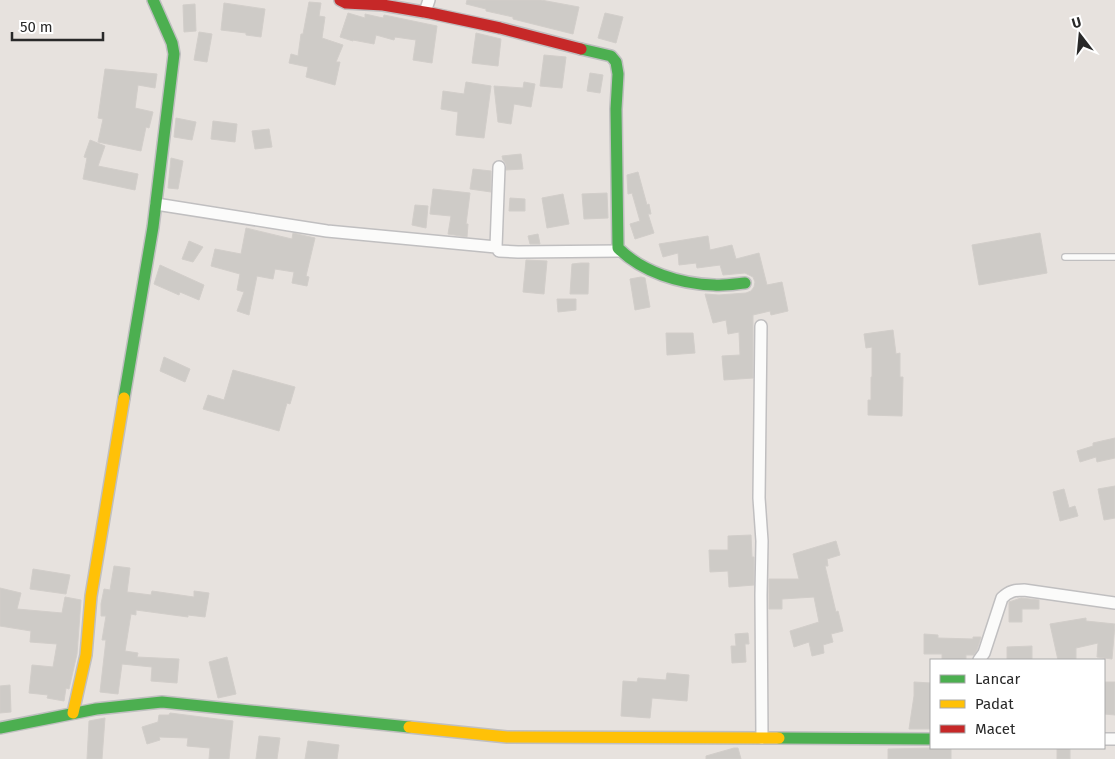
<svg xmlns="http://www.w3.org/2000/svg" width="1115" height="759" font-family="'Fira Sans',sans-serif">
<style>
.building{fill:#cecbc7;stroke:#d2ceca}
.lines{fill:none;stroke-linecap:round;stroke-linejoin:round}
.lane-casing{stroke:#c0bfc0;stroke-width:8}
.street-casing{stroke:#c0bfc0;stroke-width:14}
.fast-casing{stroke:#c0bfc0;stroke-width:14}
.slow-casing{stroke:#c0bfc0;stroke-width:14}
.jam-casing{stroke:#c0bfc0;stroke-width:14}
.lane{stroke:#fbfbfa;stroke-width:5.5}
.street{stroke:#fbfbfa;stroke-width:11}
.fast{stroke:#4caf50;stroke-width:11}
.slow{stroke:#ffc107;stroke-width:11}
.jam{stroke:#c62828;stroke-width:11}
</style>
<rect width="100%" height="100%" fill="#e7e2de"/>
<path class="building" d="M467 0H541L579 7 573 34 513 19V17L486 11V9L466 4Z
M309 2 321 3 319 16 325 17 322 38 343 45 336 62H340L335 85 306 77 308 67 289 63 291 54 298 56 301 34H303Z
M224 3 265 9 261 37 246 35V33L221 30Z
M195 4 196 31 184 32 183 5Z
M348 13 365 18V14L383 18 384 15 437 26 432 63 413 60 416 40 395 37 394 40 376 35 374 44 353 40V41L340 37Z
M605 13 623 17 616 43 598 38Z
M199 32 212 34 207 62 194 60Z
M476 33 501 39 498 66 472 63Z
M544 55 566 57 562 88 540 86Z
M105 69 157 74 155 88 138 85 135 108 153 112 149 128 146 127 141 151 98 142 103 119 98 118Z
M590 73 603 75 600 93 587 91Z
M466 82 491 86 484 138 456 135 458 112 441 109 443 91 464 94Z
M524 82 535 84 531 107 514 104 511 124 498 122 494 86 523 88Z
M176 118 196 122 192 140 174 137Z
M213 121 237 124 235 142 211 139Z
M269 129 272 147 255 149 252 131Z
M90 140 105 146 98 166 138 174 135 190 83 179 87 158 84 157Z
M521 154 523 169 506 170V164L503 160 502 156Z
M171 158 183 161 178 189 168 188Z
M473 169 491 171V192L470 189Z
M638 172 647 205 649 204 651 214H648L654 233 635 239 630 224 640 221 632 193 628 194 627 175Z
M433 189 470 193 466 224H468L467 237 448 234 451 216 430 214Z
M607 193 608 218 584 219 582 194Z
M563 194 569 224 547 228 542 198Z
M510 198 525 199V211H509Z
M415 205 428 206 426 228 412 225Z
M246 228 292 239 293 233 315 238 306 276 309 277 307 286 292 283 294 272 275 269 273 279 257 276 249 315 237 311 244 292 237 290 240 274 211 266 215 249 241 254Z
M1040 233 1047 273 979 285 972 245Z
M538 234 540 244H530L528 236Z
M708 236 710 250 732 245 736 259 759 253 767 285 782 282 788 311 771 315 770 311 753 315V378L724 380 722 356 740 355 739 332 728 334 726 320 713 323 705 294 719 295 746 293 751 291 754 287 755 282 753 277 745 273 723 275 720 265 697 268 696 263 679 265 678 253 663 257 659 244Z
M189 241 203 247 193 262 182 259Z
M526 260 547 261 544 294 523 292Z
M581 263H589L588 294H570L572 264Z
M160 265 204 285 199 300 180 292 179 295 154 284Z
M641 277 645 278 650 307 635 310 630 279Z
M557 299H576V310L558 312Z
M893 330 896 354 900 353V377H903L902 416 868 415V400H871V377H872V347L866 348 864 334Z
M666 333H693L695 353 667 355Z
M164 357 190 369 185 382 160 371Z
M233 370 295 387 290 404 287 403 279 431 203 409 208 395 224 400Z
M1115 438V458L1097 462 1096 457 1080 462 1077 451 1093 446V443Z
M1115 486V518L1104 520 1098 489Z
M1064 489 1069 508 1075 506 1078 516 1060 521 1053 492Z
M751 535 752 557H754V585L729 587 728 571 710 572 709 550H728V536Z
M836 541 840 555 827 559 828 566H825L836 612 838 611 843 631 831 634 833 642 823 645 824 653 812 656 809 642 794 647 790 631 819 622 814 597 782 599V609H769V579H799L793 554Z
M114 566 130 568 127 592 151 595 152 591 194 597V591L209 593 205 617 188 615V617L136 610V615L131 614 125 651 138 653 137 657 179 659 177 683 151 681 152 667 122 664 118 694 100 692 106 640H102L106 616H101V604L104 589 110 590Z
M33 569 70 575 66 594 30 589Z
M0 588 21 593 17 609 62 613 65 597 81 600 77 654 69 689 66 688 64 701 47 698 48 695 29 693 32 665 53 667 57 644 30 642 31 631 0 626Z
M1021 598 1039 600V609H1022V622H1009V602Z
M1086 618V621L1115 624 1112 659 1097 657 1098 643 1076 648V660H1058L1050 624Z
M748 633 749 644H745L746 662 732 663 731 646H736L735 634Z
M924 634 938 635V638L973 639V637H981L977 650 974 655H966V660H942V654H924Z
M1032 646V660H1007V647Z
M227 657 236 694 218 698 209 662Z
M667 673 689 675 687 701 652 698 650 718 621 716 623 681 637 682 638 678 666 680Z
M914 682 931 683V729H909L914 696Z
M1104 682H1115V715L1104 714Z
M10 685 11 712 0 713V686Z
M170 713 233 721 229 759H209L210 748 187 746 188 738 159 737 160 740 147 744 142 727 158 722 159 715H169Z
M105 718 102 759H87L89 721Z
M259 736 280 738 277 759H256Z
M308 741 339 745 337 759H305Z
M734 748H738L741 759H706V756Z
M936 748H951V759H888V749Z
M1057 748H1070V759H1057Z"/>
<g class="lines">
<g class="lane-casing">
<path id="lane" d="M1065 257H1115"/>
</g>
<g class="street-casing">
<path id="street" d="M425 12 429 0
M499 167 496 247 499 251 518 252 620 251
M156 204 327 231 496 247
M761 326 759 498 762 541 761 595 762 738
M979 660 984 653 1002 598C1009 591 1015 590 1024 590L1115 603
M1104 739H1115"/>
</g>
<g class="fast-casing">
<path id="fast" d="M581 49 611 56 616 62 618 74 616 109 618 248C642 272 680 284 714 285 724 286 735 284 745 283
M124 398 153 227 174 54 172 43 153 0
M0 728 96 709 162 702 409 727
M779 738 931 739"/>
</g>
<g class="slow-casing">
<path id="slow" d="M73 713 86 655 91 596 124 398
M409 727 507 737 779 738"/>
</g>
<g class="jam-casing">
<path id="jam" d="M340 0 346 3 383 5 430 13 500 28 581 49"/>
</g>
<use href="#lane" class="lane"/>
<use href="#street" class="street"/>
<use href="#fast" class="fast"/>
<use href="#slow" class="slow"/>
<use href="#jam" class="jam"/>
</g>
<rect x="930" y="659" width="175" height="90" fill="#ffffff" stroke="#a9a9a9"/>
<rect x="940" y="675" width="25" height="8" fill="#4caf50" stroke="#a9a9a9"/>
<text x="975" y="684" font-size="15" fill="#292929">Lancar</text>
<rect x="940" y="700" width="25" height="8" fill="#ffc107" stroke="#a9a9a9"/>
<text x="975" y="709" font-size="15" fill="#292929">Padat</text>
<rect x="940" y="725" width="25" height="8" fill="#c62828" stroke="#a9a9a9"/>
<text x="975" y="734" font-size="15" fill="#292929">Macet</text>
<g transform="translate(1080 35) rotate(344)" stroke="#ffffff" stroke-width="4" paint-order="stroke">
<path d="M0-4L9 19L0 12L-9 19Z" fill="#292929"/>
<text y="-8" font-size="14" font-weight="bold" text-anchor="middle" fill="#292929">U</text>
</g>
<path d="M12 32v8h91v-8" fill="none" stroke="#292929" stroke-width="2.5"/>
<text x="20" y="32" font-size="15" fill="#292929" stroke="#ffffff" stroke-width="4" paint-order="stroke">50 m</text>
</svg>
